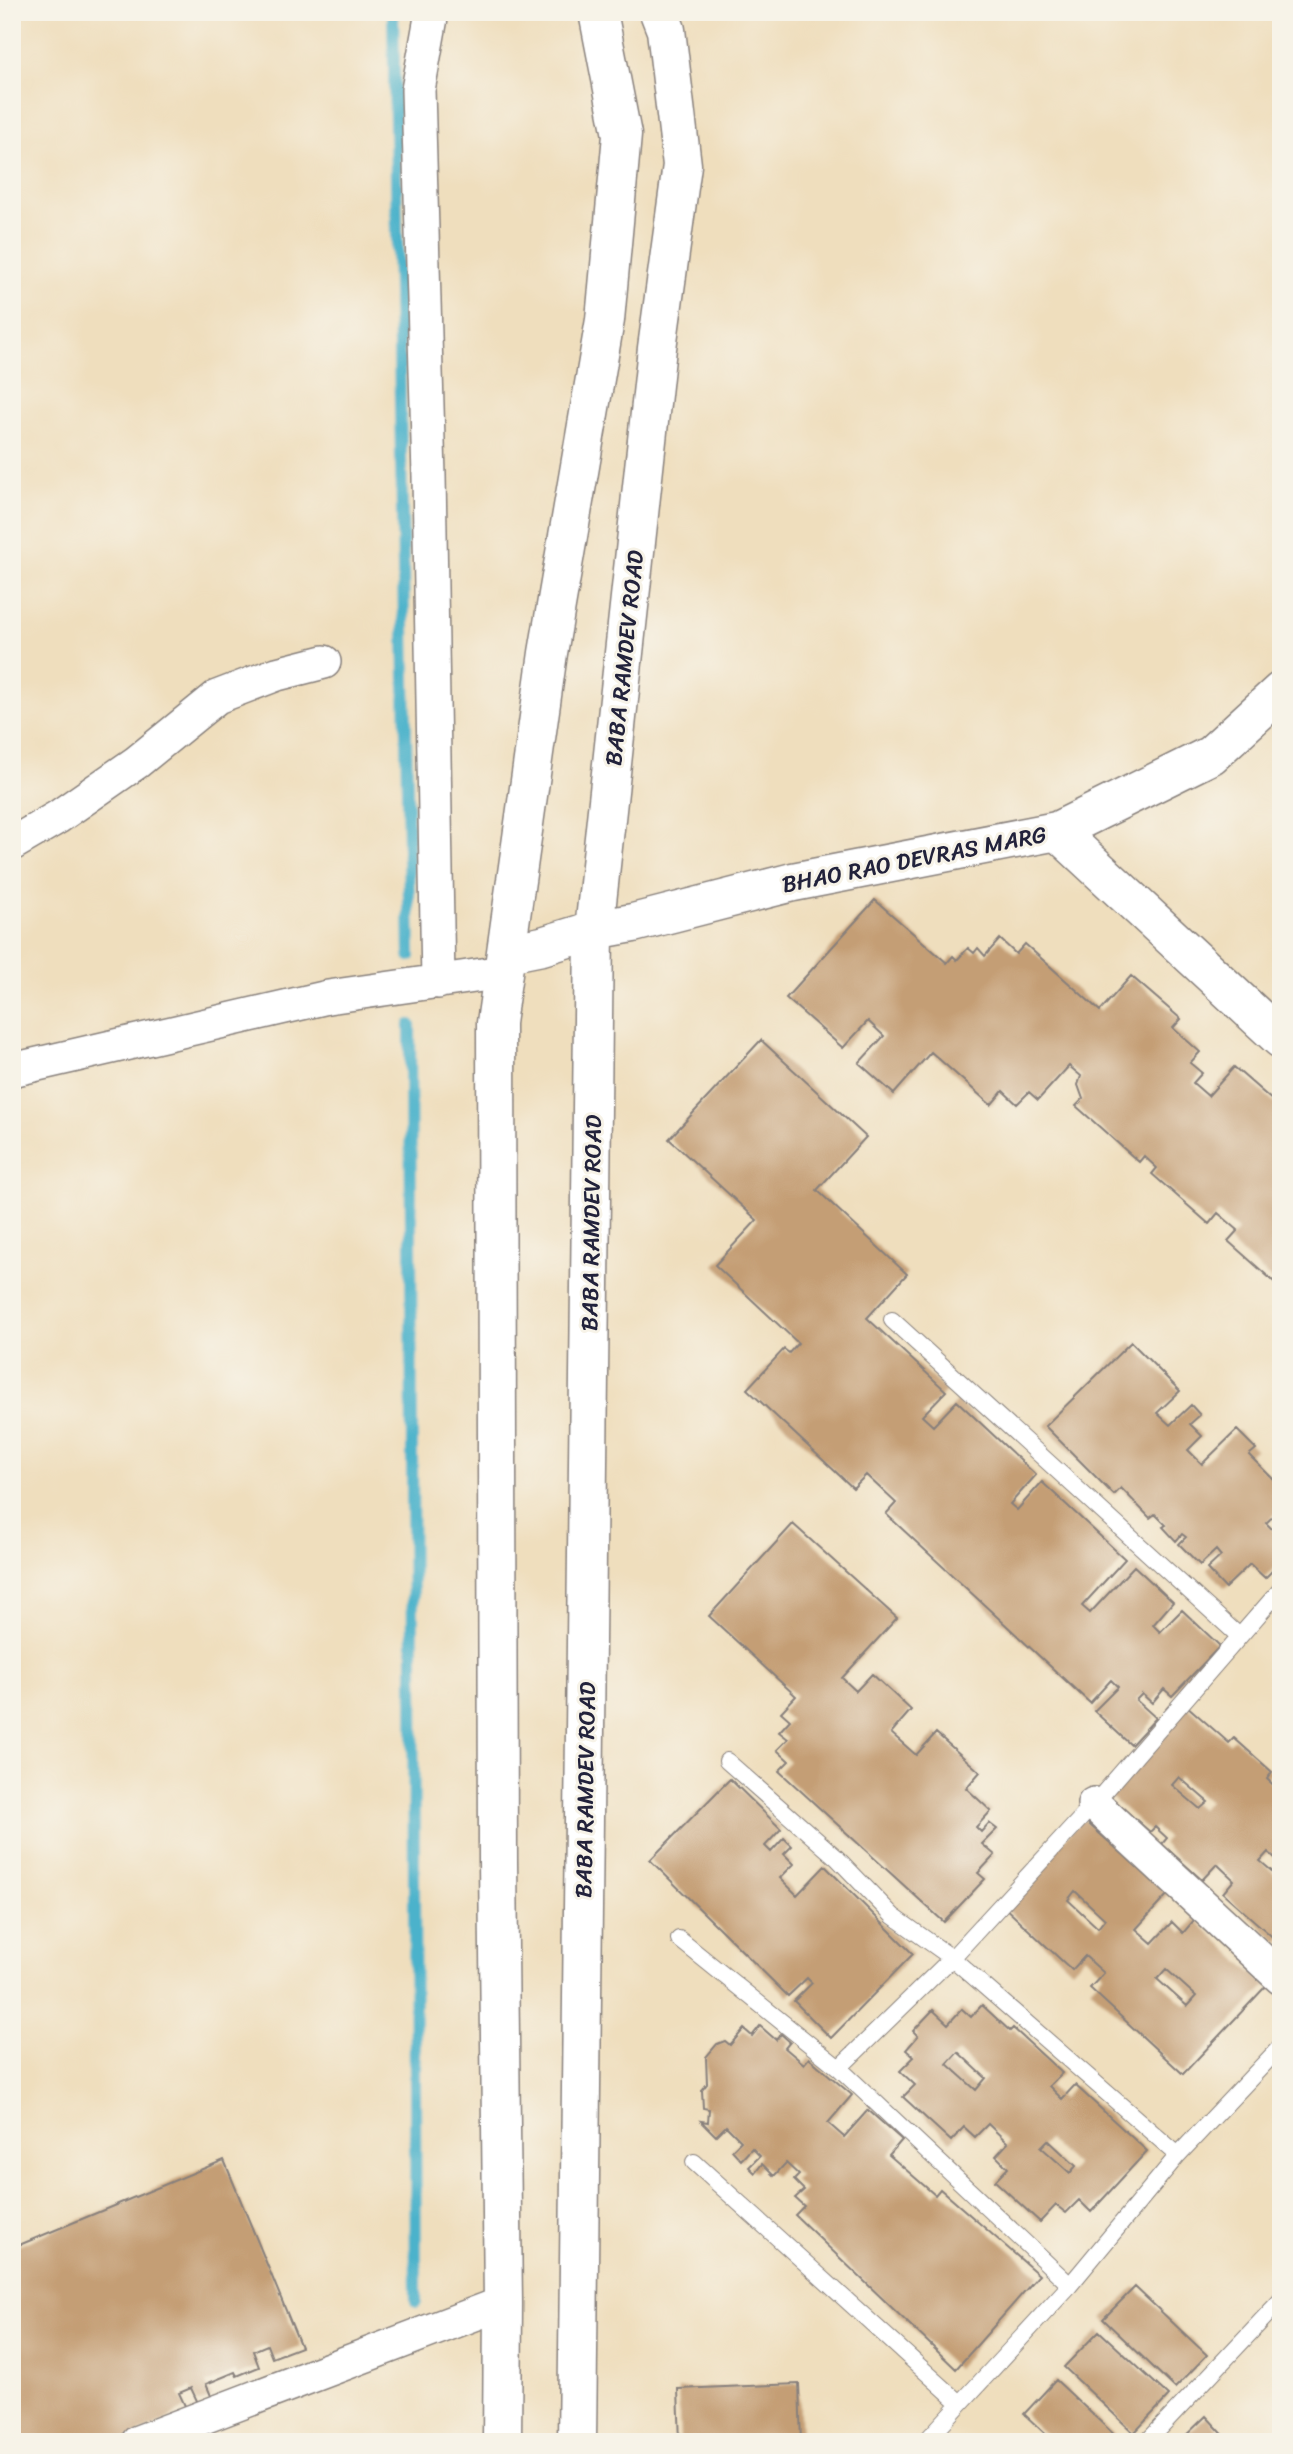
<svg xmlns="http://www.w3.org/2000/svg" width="1293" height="2454" font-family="Sriracha,sans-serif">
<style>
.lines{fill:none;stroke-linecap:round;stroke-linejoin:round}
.stream{stroke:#4cb2cb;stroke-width:12}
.building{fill:#c49e74;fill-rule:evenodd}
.service-casing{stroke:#88807c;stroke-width:18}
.minor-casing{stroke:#88807c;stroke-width:36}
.tertiary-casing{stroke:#88807c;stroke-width:41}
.service{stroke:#fff;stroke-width:16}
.minor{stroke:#fff;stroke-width:33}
.tertiary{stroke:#fff;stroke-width:38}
.labels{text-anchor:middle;stroke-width:6;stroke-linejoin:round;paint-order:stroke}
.street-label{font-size:23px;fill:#22223b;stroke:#f7f3e8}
</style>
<rect width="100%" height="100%" fill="#f7f3e8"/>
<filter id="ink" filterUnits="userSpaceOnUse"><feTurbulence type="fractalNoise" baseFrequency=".0143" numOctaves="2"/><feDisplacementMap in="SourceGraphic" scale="14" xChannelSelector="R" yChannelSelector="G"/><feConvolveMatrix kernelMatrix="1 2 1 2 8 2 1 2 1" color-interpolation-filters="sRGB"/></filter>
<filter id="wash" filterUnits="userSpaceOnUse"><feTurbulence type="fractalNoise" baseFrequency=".00686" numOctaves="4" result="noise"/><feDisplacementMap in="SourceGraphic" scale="28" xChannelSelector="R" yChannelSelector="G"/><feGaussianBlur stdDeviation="1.57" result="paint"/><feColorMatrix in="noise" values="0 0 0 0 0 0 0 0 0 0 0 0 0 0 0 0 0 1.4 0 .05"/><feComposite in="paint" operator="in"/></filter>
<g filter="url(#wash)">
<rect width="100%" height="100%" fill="#efdebd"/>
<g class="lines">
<path class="stream" d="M393 12 410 956
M410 1025 416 2302"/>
</g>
<g id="blocks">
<path class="building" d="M875 900 947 963 953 956 957 960 968 948 974 953 978 948 985 956 1000 939 1016 954 1025 944 1100 1011 1131 976 1181 1019 1173 1028 1200 1052 1190 1063 1202 1073 1193 1083 1208 1096 1234 1067 1281 1108 1276 1114 1281 1118V1288L1228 1241 1238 1230 1218 1213 1209 1224 1152 1174 1157 1168 1144 1156 1139 1162 1076 1106 1083 1099 1078 1085 1081 1076 1069 1066 1038 1100 1029 1092 1017 1104 1003 1091 991 1105 931 1052 894 1094 859 1063 884 1036 868 1021 843 1048 786 998Z
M761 1040 866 1137 817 1190 907 1274 867 1318 946 1391 922 1416 933 1426 957 1401 1036 1475 1010 1504 1017 1510 1042 1482 1125 1559 1082 1606 1090 1613 1134 1566 1173 1602 1153 1625 1160 1632 1182 1610 1220 1646 1172 1696 1164 1689 1152 1703 1142 1694 1136 1700 1156 1718 1131 1745 1094 1711 1118 1687 1111 1680 1090 1703 886 1514 896 1503 866 1475 853 1488 747 1389 784 1349 789 1353 798 1343 715 1265 757 1220 669 1139Z
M1131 1342 1180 1391 1157 1413 1170 1425 1191 1405 1200 1415 1190 1424 1202 1436 1188 1450 1202 1464 1237 1430 1256 1449 1249 1455 1281 1487V1509L1266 1523 1281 1538V1562L1265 1578 1250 1564 1225 1588 1207 1569 1221 1556 1216 1550 1200 1565 1179 1544 1186 1537 1182 1534 1176 1541 1163 1527 1166 1525 1155 1514 1150 1518 1121 1488 1114 1495 1045 1426Z
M793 1524 897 1618 842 1678 856 1691 872 1674 911 1710 891 1733 916 1755 936 1733 980 1772 966 1788 991 1811 976 1827 981 1832 989 1823 997 1829 982 1844 995 1855 978 1873 985 1879 944 1922 779 1771 789 1761 777 1750 788 1739 779 1732 790 1720 781 1712 796 1696 709 1616Z
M1186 1705 1229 1743 1234 1738 1272 1772 1267 1779 1281 1792V1863L1268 1852 1260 1861 1281 1879V1939L1278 1942 1223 1893 1234 1880 1217 1864 1202 1880 1162 1844 1167 1838 1155 1827 1150 1832 1107 1794ZM1179 1777 1208 1802 1200 1809 1172 1785Z
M730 1779 781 1829 765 1846 771 1852 784 1838 792 1846 784 1854 794 1864 780 1878 797 1895 825 1866 913 1954 831 2038 794 2001 812 1983 807 1978 788 1996 650 1860Z
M1083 1819 1168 1894 1136 1929 1152 1943 1172 1922 1183 1933 1195 1919 1266 1986 1183 2074 1090 1988 1104 1973 1085 1956 1072 1970 1002 1905ZM1075 1891 1105 1919 1098 1928 1068 1900ZM1166 1969 1196 1996 1187 2006 1157 1979Z
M982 2005 1010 2031 1013 2028 1062 2073 1049 2086 1062 2099 1075 2085 1147 2151 1091 2212 1079 2200 1066 2213 1056 2205 1040 2222 995 2181 1008 2168 996 2156 1008 2143 988 2124 975 2137 964 2127 951 2141 903 2097 915 2085 900 2071 914 2057 906 2050 918 2036 913 2031 933 2010 948 2024 962 2009 971 2017ZM958 2052 986 2078 976 2090 947 2064ZM1048 2140 1076 2166 1070 2173 1041 2147Z
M760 2026 776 2040 781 2034 790 2042 785 2048 804 2064 809 2058 852 2095 828 2123 844 2137 868 2110 902 2140 889 2155 935 2195 940 2189 1039 2275 956 2369 795 2215 804 2206 795 2198 804 2190 794 2180 799 2175 786 2163 774 2176 762 2164 755 2173 749 2167 760 2156 752 2148 741 2160 732 2150 741 2141 726 2126 716 2136 701 2121 708 2122 709 2109 703 2108 702 2090 707 2084 706 2057 717 2044 725 2041 730 2045 744 2029 752 2036Z
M224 2160 301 2347 272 2358 267 2345 253 2351 259 2367 237 2376 235 2372 206 2384 212 2398 198 2403 191 2388 179 2393 186 2408 155 2426 118 2442H95L92 2434 73 2442H12V2248Z
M1135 2287 1207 2355 1175 2388 1103 2319Z
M1099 2331 1169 2396 1134 2433 1064 2367Z
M1056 2380 1122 2442H1054L1024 2414Z
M799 2384 801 2442H680L678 2389Z
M1206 2416 1230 2442H1179Z"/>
</g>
</g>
<g filter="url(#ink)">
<use href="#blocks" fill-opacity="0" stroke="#88807c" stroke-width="2"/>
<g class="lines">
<g class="service-casing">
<path id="service" d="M892 1320 1239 1636
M727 1761 837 1858 893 1916 952 1958 1178 2155
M679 1939 839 2068 1070 2285
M839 2068 952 1958 1094 1804 1281 1589
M694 2162 960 2403
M925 2442 1070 2285 1178 2155 1281 2046
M1147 2442 1281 2300"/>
</g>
<g class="minor-casing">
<path id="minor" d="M432 12 418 90 429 476 438 982
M12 844 58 817 137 762 217 697 277 674 324 662
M12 1070 328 997 503 972
M1094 1804 1281 1978
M138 2442 503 2303"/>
</g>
<g class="tertiary-casing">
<path id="tertiary" d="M1057 831 1281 1039
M507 953 542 946 594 930 633 923 793 882 1057 831 1211 755 1281 691
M502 2442 503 2303 498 1861 496 1023 548 653 605 320 622 135 598 12
M577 2442 594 930 657 348 682 165 666 30 659 12"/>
</g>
<use href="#service" class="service"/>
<use href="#minor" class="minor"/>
<use href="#tertiary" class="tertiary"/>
</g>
</g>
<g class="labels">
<g class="street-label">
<text transform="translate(624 658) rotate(-84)" y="8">BABA RAMDEV ROAD</text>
<text transform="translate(914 859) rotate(-11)" y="8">BHAO RAO DEVRAS MARG</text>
<text transform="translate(591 1223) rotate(-89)" y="8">BABA RAMDEV ROAD</text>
<text transform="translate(585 1790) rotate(-89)" y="8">BABA RAMDEV ROAD</text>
</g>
</g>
<rect width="1293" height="2454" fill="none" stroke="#f7f3e8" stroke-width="42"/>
</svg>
